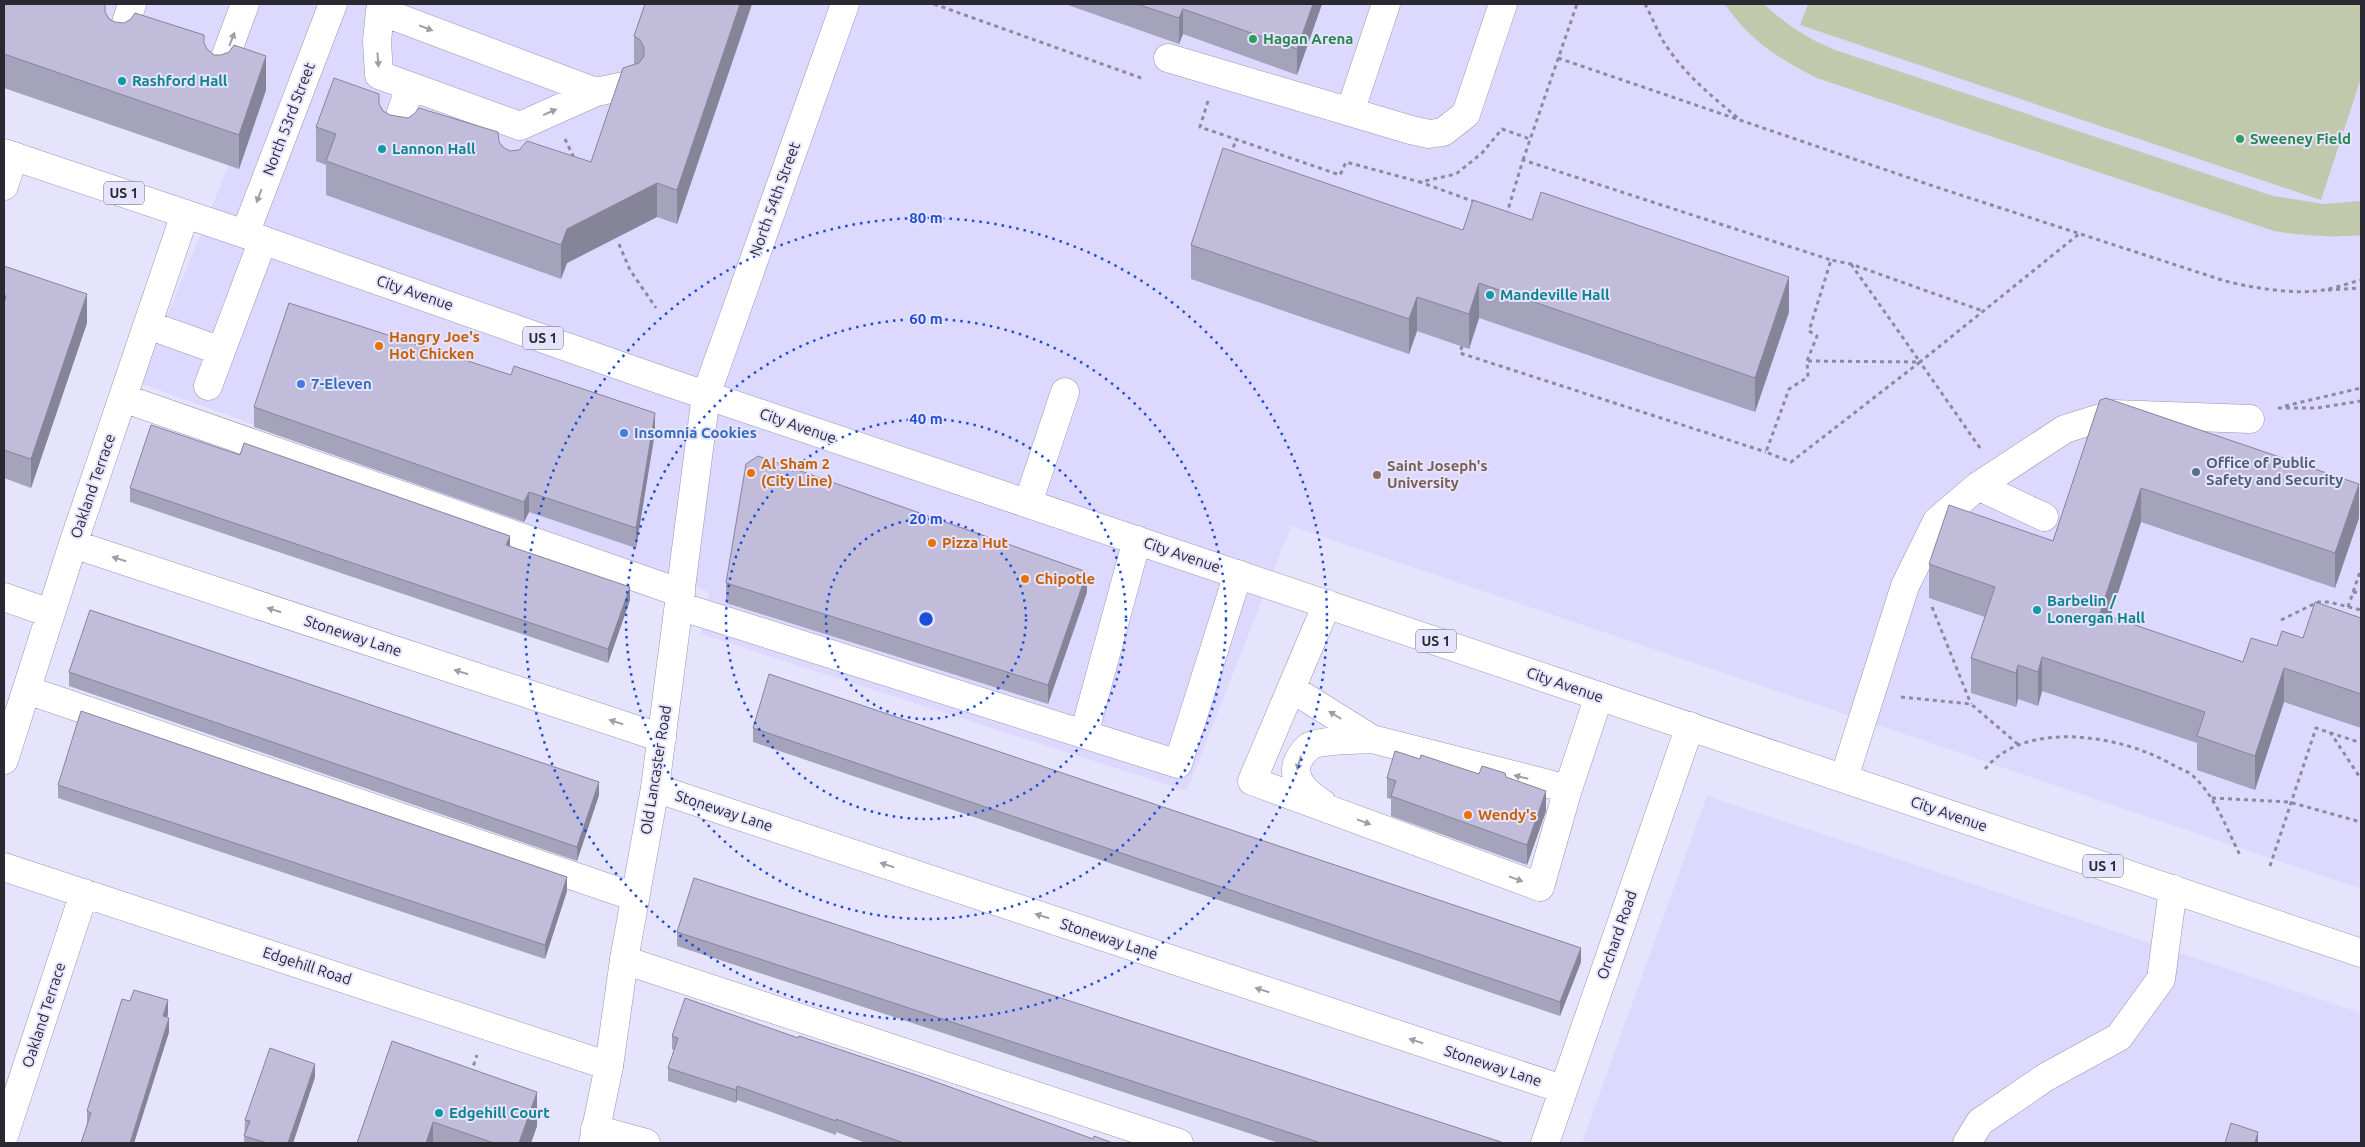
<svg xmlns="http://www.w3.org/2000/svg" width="2365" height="1147" font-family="Ubuntu,sans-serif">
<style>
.built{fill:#ddd8fe}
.green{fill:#c0c9ac}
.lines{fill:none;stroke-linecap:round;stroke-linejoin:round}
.minor-casing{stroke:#9995b2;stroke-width:29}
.major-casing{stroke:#9995b2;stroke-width:29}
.highway-casing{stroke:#9995b2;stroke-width:29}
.path{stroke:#8c8a9d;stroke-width:3;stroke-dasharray:4 4;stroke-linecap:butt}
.minor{stroke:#fff;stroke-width:28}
.major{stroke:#fff;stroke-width:28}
.highway{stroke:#fff;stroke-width:28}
.wall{fill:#a5a2bb}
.shaded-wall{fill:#868499}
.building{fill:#c0bcda;stroke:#868499}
.oneway{fill:#9f9ea3}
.ring{fill:none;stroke:#1d4ed8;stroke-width:2.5;stroke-dasharray:2.5 5}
.leisure-dot{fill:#2e9e5b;stroke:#e6e3fc;stroke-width:2}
.culture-dot{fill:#0f9aa8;stroke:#e6e3fc;stroke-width:2}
.food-dot{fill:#e8710a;stroke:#e6e3fc;stroke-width:2}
.shop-dot{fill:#3f7fe0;stroke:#e6e3fc;stroke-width:2}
.service-dot{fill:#5c6f8a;stroke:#e6e3fc;stroke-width:2}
.education-dot{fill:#8d6e63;stroke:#e6e3fc;stroke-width:2}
.labels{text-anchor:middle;stroke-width:4;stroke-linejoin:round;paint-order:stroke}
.shield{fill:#e6e3fc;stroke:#62606f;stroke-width:1}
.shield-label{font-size:14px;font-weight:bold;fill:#292833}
.leisure-label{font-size:15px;font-weight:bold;fill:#27864d;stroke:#e6e3fc;text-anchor:start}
.culture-label{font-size:15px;font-weight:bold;fill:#0d838f;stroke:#e6e3fc;text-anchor:start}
.street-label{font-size:15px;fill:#292833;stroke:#e6e3fc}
.food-label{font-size:15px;font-weight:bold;fill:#c56008;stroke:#e6e3fc;text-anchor:start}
.shop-label{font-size:15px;font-weight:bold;fill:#366cbe;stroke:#e6e3fc;text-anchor:start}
.service-label{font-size:15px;font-weight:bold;fill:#4e5e75;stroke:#e6e3fc;text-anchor:start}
.education-label{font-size:15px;font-weight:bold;fill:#785e54;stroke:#e6e3fc;text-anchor:start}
.centre{fill:#1d4ed8;stroke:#e6e3fc;stroke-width:2.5}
.ring-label{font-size:15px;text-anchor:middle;font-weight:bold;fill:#1d4ed8;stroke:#e6e3fc;stroke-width:4;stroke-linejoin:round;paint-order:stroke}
</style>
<rect width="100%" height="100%" fill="#e6e3fc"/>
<path class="built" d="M4 4H2361V889L1291 526 1187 791 701 634 709 592 140 383 230 162Z
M1707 796 2361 1013V1143H1582Z"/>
<path class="green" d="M1725 4H1764C1785 24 1808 39 1835 50L2273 196 2324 204 2361 201V235C2331 238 2304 236 2274 231L1817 78C1780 60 1748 39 1725 4Z
M1808 4H2361V78L2321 200 1800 25Z"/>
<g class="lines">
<g class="minor-casing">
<path id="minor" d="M120 42 132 4
M1168 58 1411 130 1429 134 1443 132 1466 114 1503 4
M219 74 245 4
M596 92 520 126 379 75 377 41 380 11 596 92 629 85
M1350 112 1386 4
M404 137 394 134 410 86
M4 186 14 156
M245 234 333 4
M148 325 221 351
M208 386 263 240
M706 395 845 4
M123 398 681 593
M1978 486 2044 517
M1028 503 1065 392
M73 544 662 738
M4 597 50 613
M1327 604 1252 781 1540 887 1568 789 1599 696
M679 606 1178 764 1238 574
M1292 689 1372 739 1568 789
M27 690 635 897
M1084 734 1137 540
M4 760 73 544 185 214
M1844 778 1905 586 1937 521 1978 486 2065 429 2113 414 2250 419
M655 788 1562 1089
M1322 803C1308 794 1290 780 1298 761 1301 755 1304 750 1310 746 1320 740 1359 740 1372 739
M4 867 609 1066
M624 960 1179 1143
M595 1129 646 1143
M4 1136 84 893
M1545 1143 1690 726
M1967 1143 1980 1122 2046 1077 2119 1037 2161 979 2173 889"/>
</g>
<g class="major-casing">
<path id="major" d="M593 1143 609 1066 624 960 655 788 706 395"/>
</g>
<g class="highway-casing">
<path id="highway" d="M4 153 245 234 661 380 2361 953"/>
</g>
<path class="path" d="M934 4 1144 79
M1645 4C1651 15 1656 28 1662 39 1681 71 1710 95 1738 118
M1558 58 1936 187 2225 281C2253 288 2295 295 2323 290 2336 288 2349 283 2361 280
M1208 101 1200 127 1340 175 1346 162 1420 182
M565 139 574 158
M1231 155 1236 139
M1523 160 1577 4
M1475 202 1420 182 1456 174 1482 153 1502 129 1530 139
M1505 212 1507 213 1523 160 1831 260
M619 244 630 270 656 308
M1851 264 1920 362
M2328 290 2361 288
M1462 346 1460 353 1766 452
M1808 361 1919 362
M1920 362 1791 462 1766 452 1789 389 1808 377 1807 361 1817 336 1809 331 1831 260 1851 264 1983 311
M2285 406 2361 388
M2278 408H2317L2361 401
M1980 448 1920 362 2079 234
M2353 592 2361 593
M1932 607 1971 704
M2348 607 2361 569
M2281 620 2318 602H2329L2361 610
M1901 697 1971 704 2020 746
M2330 732 2361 779
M1985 769C2026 718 2124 736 2173 765 2180 769 2188 771 2193 776 2216 797 2226 828 2240 855
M2212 798 2289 802 2361 822
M2270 866 2316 728 2361 743
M471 1073 477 1055"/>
<use href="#minor" class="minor"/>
<use href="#major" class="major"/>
<use href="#highway" class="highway"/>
</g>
<path class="wall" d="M4 4 105 12 109 19 115 22 204 44 207 49 214 55H221L266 90 239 169 4 88Z
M645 4H752L677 224 657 217 567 263 561 279 326 195V165L316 161V127L379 104 383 111 390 115 499 142 504 148 510 151 591 162 634 64V36Z
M1065 4H1322L1297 75 1183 34 1179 44Z
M1463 230 1789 312 1755 412 1479 318 1469 349 1417 331 1409 354 1191 279V245Z
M4 266 87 323 31 488 4 478Z
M2106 398 2359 518 2335 588 2141 522 2110 617 2243 662 2277 646 2361 618V728L2284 702 2255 790 2197 770V743L2042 691 2038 706 2018 699 2016 707 1971 693V658L1985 617 1929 598V564L2053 541Z
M254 407 655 432 636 548 529 512 524 522 254 427Z
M130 488 510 547 630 600 608 663 130 502Z
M726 583 1087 592 1048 704 726 603Z
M69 672 599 795 577 861 69 686Z
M753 728 1581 962 1560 1016 753 742Z
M1420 759 1479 774 1506 777 1546 811 1527 865 1391 816V799L1387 798V778Z
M58 785 567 891 545 959 58 798Z
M677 932 1504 1143H1279L677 946Z
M168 1014 167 1017 169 1032 134 1143H81L87 1125V1111Z
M672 1036 798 1038 1093 1139 1113 1143H866L836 1132V1135L737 1100 736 1103 668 1081V1068L674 1050 672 1049Z
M392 1041 537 1126 531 1143H357Z
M315 1077 293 1143H244L245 1120Z"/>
<path class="shaded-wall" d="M740 4H752L677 224V190Z
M1313 4H1322L1297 75V49Z
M1183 9V34L1179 44V18Z
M266 56V90L239 169V135Z
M657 183V217L567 263 561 279V245L567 229Z
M1789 277V312L1755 412V378Z
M1479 283V318L1469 349V314Z
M87 294V323L31 488V459Z
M1417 297V331L1409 354V319Z
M655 413V432L636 548V528Z
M2359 484V518L2335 588V553Z
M2141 488V522L2100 648V613Z
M529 492V512L524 522V502Z
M510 536V550L506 545Z
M1087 572V592L1048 704V685Z
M630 587V600L608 663V649Z
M2042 657V691L2038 706V672Z
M2018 665V699L2016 707V673Z
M2284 668V702L2255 790V756Z
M599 782V795L577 861V847Z
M1546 791V811L1527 865V845Z
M567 877V891L545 959V945Z
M1581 948V962L1560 1016V1002Z
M168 1000V1014L163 1029V1016Z
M169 1018V1032L134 1143H130Z
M315 1064V1077L293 1143H288Z
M737 1086V1100L736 1103V1090Z
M537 1092V1126L531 1143H519Z
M433 1122V1143H426Z
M2258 1132V1143H2255Z"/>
<path class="building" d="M4 4H105V12L109 19 115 22 124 23 131 19 135 13 204 35V43L207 49 214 55H221L229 52 234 45 266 56 239 135 4 54Z
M645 4H740L677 190 657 183 567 229 561 245 326 161 336 134 316 127 334 78 379 94V104L383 111 390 115 408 118 414 114 419 108 498 132 499 142 504 148 510 151 519 150 527 141 591 162 623 68 639 63 644 56V47L640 40 634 36Z
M1137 4H1313L1297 49 1183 9 1179 18Z
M1223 148 1463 230 1473 200 1532 220 1541 192 1789 277 1755 378 1479 283 1469 314 1417 297 1409 319 1191 245Z
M4 266 87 294 31 459 4 450V304L6 296 4 295Z
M289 303 511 375 514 366 655 413 636 528 529 492 524 502 254 407Z
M2106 398 2359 484 2335 553 2141 488 2100 613 2243 662 2251 638 2277 646 2282 631 2303 638 2315 602 2361 618V694L2284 668 2255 756 2197 736 2205 712 2042 657 2038 672 2018 665 2016 673 1971 658 1995 587 1929 564 1949 505 2053 541 2100 400Z
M151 425 240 455 244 443 510 536 506 545 630 587 608 649 130 488Z
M758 456 1087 572 1048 685 726 583 746 464Z
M90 610 599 782 577 847 69 672Z
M769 674 1581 948 1560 1002 753 728Z
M81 711 567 877 545 945 58 785Z
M1395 751 1420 759 1421 755 1479 774 1482 766 1505 773 1506 777 1546 791 1527 845 1391 796 1396 781 1387 778Z
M694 878 1504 1143H1321L677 932Z
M134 990 168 1000 163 1016 169 1018 130 1143H81L91 1113 87 1111 122 999 130 1001Z
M685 998 798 1038 799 1036 928 1079 1093 1139 1094 1136 1113 1143H904L836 1119V1121L737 1086 736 1090 668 1068 678 1038 672 1036Z
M392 1041 537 1092 519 1143H494L433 1122 426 1143H357Z
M270 1048 315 1064 288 1143H267L244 1136 250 1121 245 1120Z
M2231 1123 2258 1132 2255 1143H2225Z"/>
<defs><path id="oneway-solid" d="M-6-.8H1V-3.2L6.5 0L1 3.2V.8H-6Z" transform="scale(1.25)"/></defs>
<g class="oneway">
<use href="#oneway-solid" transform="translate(426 28) rotate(21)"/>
<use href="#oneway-solid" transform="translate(232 39) rotate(-69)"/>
<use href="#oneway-solid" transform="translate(378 60) rotate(86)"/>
<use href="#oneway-solid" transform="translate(550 112) rotate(-24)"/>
<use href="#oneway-solid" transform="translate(259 196) rotate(111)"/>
<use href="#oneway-solid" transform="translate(119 559) rotate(-162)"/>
<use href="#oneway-solid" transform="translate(274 610) rotate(-162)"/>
<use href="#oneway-solid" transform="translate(461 672) rotate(-162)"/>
<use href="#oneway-solid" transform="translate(1335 715) rotate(-148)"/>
<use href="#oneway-solid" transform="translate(616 722) rotate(-162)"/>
<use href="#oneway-solid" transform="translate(1299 763) rotate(105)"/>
<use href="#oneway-solid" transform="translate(1521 777) rotate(-166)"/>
<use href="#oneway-solid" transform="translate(1364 822) rotate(20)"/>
<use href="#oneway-solid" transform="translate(887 865) rotate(-162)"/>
<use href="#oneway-solid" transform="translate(1516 879) rotate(20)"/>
<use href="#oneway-solid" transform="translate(1042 916) rotate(-162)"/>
<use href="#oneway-solid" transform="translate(1262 990) rotate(-162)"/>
<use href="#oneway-solid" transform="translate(1416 1041) rotate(-162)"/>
</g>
<g class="ring">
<circle cx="926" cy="619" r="100"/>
<circle cx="926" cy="619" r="200"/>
<circle cx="926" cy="619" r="300"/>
<circle cx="926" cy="619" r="401"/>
</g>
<g class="leisure-dot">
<circle cx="1253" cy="39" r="5"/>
<circle cx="2240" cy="139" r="5"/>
</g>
<g class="culture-dot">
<circle cx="122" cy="81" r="5"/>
<circle cx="382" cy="149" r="5"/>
<circle cx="1490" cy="295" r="5"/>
<circle cx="2037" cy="610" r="5"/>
<circle cx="439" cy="1113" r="5"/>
</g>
<g class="food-dot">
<circle cx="379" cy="346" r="5"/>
<circle cx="751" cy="473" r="5"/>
<circle cx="932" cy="543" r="5"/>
<circle cx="1025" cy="579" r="5"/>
<circle cx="1468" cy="815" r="5"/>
</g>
<g class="shop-dot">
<circle cx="301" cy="384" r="5"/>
<circle cx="624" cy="433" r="5"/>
</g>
<circle class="service-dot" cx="2196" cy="472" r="5"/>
<circle class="education-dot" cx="1377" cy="475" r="5"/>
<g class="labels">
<g class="shield">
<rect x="104" y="181.5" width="40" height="23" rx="4"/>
<rect x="523" y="326.5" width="40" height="23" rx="4"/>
<rect x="1416" y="629.5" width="40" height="23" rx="4"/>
<rect x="2083" y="854.5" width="40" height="23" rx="4"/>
</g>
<g class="shield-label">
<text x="124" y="198">US 1</text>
<text x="543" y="343">US 1</text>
<text x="1436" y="646">US 1</text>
<text x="2103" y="871">US 1</text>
</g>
<g class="leisure-label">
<text x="1263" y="44">Hagan Arena</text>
<text x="2250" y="144">Sweeney Field</text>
</g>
<g class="culture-label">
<text x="132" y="86">Rashford Hall</text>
<text x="392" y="154">Lannon Hall</text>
<text x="1500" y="300">Mandeville Hall</text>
<text x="2047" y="606">Barbelin /<tspan x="2047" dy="17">Lonergan Hall</tspan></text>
<text x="449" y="1118">Edgehill Court</text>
</g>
<g class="street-label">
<text transform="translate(289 119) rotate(-69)" y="5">North 53rd Street</text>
<text transform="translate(775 199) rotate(-70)" y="5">North 54th Street</text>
<text transform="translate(415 293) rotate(19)" y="5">City Avenue</text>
<text transform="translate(798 426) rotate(19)" y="5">City Avenue</text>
<text transform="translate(93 486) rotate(-71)" y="5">Oakland Terrace</text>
<text transform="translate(1182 555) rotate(19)" y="5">City Avenue</text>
<text transform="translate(353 636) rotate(18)" y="5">Stoneway Lane</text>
<text transform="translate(1565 685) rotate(19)" y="5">City Avenue</text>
<text transform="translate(656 770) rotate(-81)" y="5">Old Lancaster Road</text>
<text transform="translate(724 811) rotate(18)" y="5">Stoneway Lane</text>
<text transform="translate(1949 814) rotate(19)" y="5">City Avenue</text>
<text transform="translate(1617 935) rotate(-71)" y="5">Orchard Road</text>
<text transform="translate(1109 939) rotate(18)" y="5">Stoneway Lane</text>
<text transform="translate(307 966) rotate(18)" y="5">Edgehill Road</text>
<text transform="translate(44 1015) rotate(-72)" y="5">Oakland Terrace</text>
<text transform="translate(1493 1066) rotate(18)" y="5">Stoneway Lane</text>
</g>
<g class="food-label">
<text x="389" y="342">Hangry Joe's<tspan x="389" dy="17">Hot Chicken</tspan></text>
<text x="761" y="469">Al Sham 2<tspan x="761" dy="17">(City Line)</tspan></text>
<text x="942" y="548">Pizza Hut</text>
<text x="1035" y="584">Chipotle</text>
<text x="1478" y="820">Wendy's</text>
</g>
<g class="shop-label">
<text x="311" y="389">7-Eleven</text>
<text x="634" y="438">Insomnia Cookies</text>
</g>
<g class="service-label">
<text x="2206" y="468">Office of Public<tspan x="2206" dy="17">Safety and Security</tspan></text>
</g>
<g class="education-label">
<text x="1387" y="471">Saint Joseph's<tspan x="1387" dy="17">University</tspan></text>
</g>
</g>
<circle cx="926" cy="619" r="8" class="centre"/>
<g class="ring-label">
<text x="926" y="223">80 m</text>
<text x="926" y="324">60 m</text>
<text x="926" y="424">40 m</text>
<text x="926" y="524">20 m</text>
</g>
<rect width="2365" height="1147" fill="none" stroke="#292833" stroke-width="10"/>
</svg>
